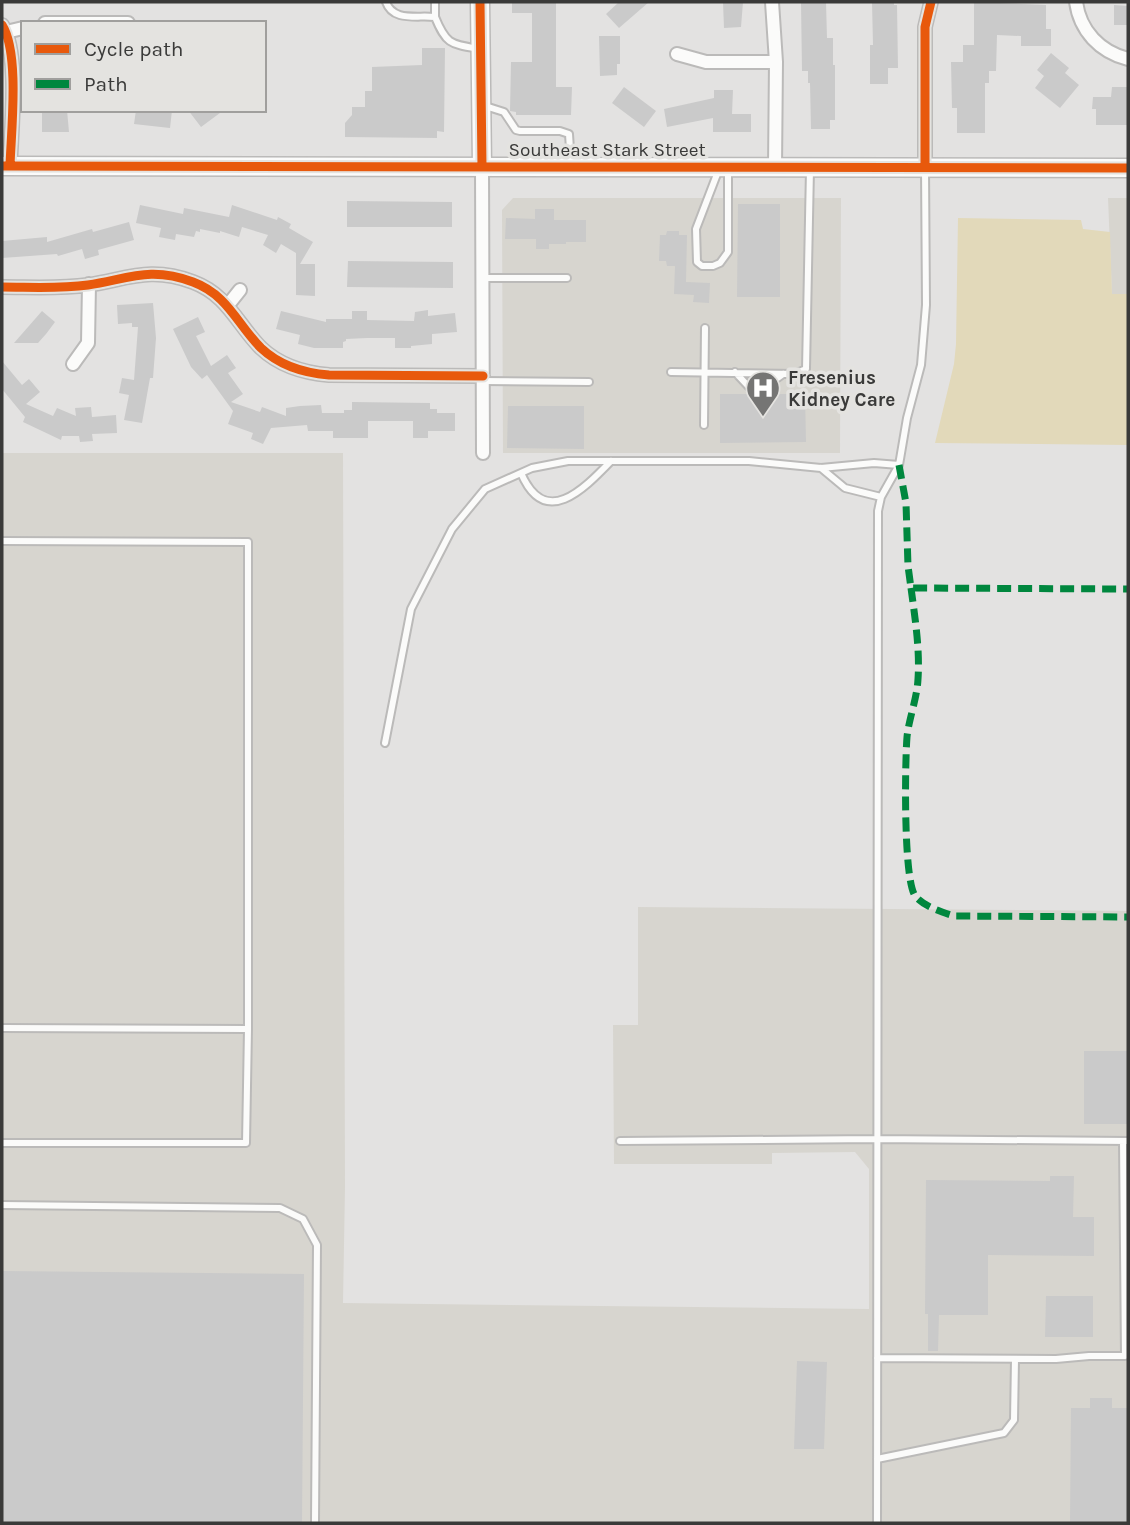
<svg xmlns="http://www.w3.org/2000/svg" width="1130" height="1525" font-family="Karla,sans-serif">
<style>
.built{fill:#d7d5cf}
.green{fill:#e2d9ba}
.building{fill:#cacaca}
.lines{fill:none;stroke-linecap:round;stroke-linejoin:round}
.lane-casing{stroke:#bbbab9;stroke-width:10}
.street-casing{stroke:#bbbab9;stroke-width:16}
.secondary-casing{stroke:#bbbab9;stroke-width:21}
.lane{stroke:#fbfbfa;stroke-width:6}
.street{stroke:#fbfbfa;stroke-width:12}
.secondary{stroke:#fbfbfa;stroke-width:18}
.quiet{stroke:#00873e;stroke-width:7;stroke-dasharray:14 7;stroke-linecap:butt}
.cycleway-casing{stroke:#e4e3e0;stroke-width:13}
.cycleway{stroke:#e8590c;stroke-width:9}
.labels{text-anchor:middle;stroke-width:7;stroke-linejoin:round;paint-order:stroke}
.street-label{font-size:19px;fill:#3a3a39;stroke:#e4e3e0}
.poi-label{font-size:19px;font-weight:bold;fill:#3a3a39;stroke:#e4e3e0;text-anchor:start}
</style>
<rect width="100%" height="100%" fill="#e3e2e1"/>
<path class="built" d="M513 198H841L840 453H503L502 210Z
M1108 198H1128V294H1112Z
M2 453H343L345 1187 343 1303 869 1309V1169L855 1152 772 1153V1164H614L613 1025H638V907L1128 911V1523H2Z"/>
<path class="green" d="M958 218 1081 220 1083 229 1110 232 1112 294H1128V445L935 443 954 364 956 344Z"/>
<path class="building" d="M512 2H556V87H572L571 115H516V112L510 111 511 62H532V13H512Z
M619 2H649L619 28 606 14Z
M723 2H743L741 27 724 28Z
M801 2H826L827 38H833V65H835V120H830V129H811L810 83H808V71H802Z
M872 2H894V5H897L898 68H888V84H870V45H873Z
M974 2 1046 5V29H1051V46H1021V36L997 35 996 71H989V83H985V133H957V108H952L951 62H963V45H974Z
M1114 5 1128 6V25H1114Z
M599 36H620V64H617V75L600 76Z
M422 48H445L444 132 437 131V138L345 137V123L352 115V107H365V91H372V67L422 65Z
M1051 53 1069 68 1065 73 1079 85 1060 108 1035 88 1044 76 1037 70Z
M624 87 656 111 644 127 612 103Z
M1112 87H1128V125H1096V109H1092L1093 97H1111Z
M714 90H733L732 114H751V132H713V118L667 127 664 109 714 98Z
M42 110H67L69 132H42Z
M136 110H172L170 128 134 124Z
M188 110H224L201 127Z
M347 201 452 202V227H347Z
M738 204H780V297H737Z
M140 205 183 214 184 208 229 217 232 205 277 220 278 217 291 224 289 228 313 242 300 264H315V296L296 295V253L281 244 276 253 263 245 268 235 242 227 239 237 220 231V233L200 229V232L196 231 194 237 176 234 175 240 159 237 161 228 136 223Z
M535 209H554V220H586V242H566V244H549V249H536V239H505L506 218 535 219Z
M129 222 134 240 98 250 99 255 85 259 82 249 58 256 57 254 2 258V241L47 237V242L92 229 93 232Z
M667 231H679V235H687L686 282 710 283 709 303 693 302 694 295 674 294 675 266H667L666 261H659L660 235H666Z
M348 261 453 262V288L347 287Z
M153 303 156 338 153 378H150L142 423 124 420 129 395 119 393 122 378 134 380 138 327H132V323L118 324 117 305Z
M428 310V316L455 313 457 332 432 334V344L411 346V348H395V338H367L346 339V341L343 342V348H314L298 344 300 335 276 329 281 311 326 322V319H352V311H367V320L414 321 415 312Z
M42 311 55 322 46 334 38 343H14Z
M198 317 205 332 196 336 211 366 227 355 236 368 228 373 243 394 231 402 260 412 262 407 286 416V408L300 406 321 405 322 413H344V410H352V402L430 403V409H437V413H455V431H428V438H413V421H368V438H333V431H308L307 425 271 428 263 444 251 439 253 433 228 424 233 411 207 375 202 379 191 367 173 329Z
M2 361 22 385 29 379 40 392 26 404 53 416 57 408 76 416 75 408 91 407 92 417 116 415 117 433 92 434 93 441 80 442 79 436H62L61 440 23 422 25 417 2 389Z
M720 394H805L806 442 720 443Z
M508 406H584V449L507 448Z
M1084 1051H1128V1124H1084Z
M1050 1176H1074L1073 1217H1094V1256L988 1255V1315H939L938 1351H928V1314H925L926 1180 1050 1181Z
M2 1271 304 1274 302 1523H2Z
M1046 1296H1093V1337H1045Z
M797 1361 827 1362 824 1449H794Z
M1090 1398H1112V1408H1128V1523H1070L1071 1408H1090Z"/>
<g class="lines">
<g class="lane-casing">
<path id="lane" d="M386 2C393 22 417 15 435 17 446 44 450 44 479 49
M435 2V17
M482 105 504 112 516 130 520 131H560L569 134 571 165
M719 169 696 229 697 262 702 266H713L720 263 728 252V168
M482 278H567
M671 372 794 374 806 369 810 169
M735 372 749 387
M483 381 589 382
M765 387 783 374
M704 425 705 328
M821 468 845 488 881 497
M521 473C545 529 583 490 611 461
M2 541 248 542V1029L2 1028
M385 743 411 609 452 529 485 489 532 468 568 461H749L821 468 874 463 899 465
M620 1141 876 1139 1128 1141
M2 1143H246L248 1029
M2 1205 280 1208 303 1219 317 1245 315 1523
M877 1358 1056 1359 1089 1356H1125L1123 1141
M877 1459 1004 1433 1014 1420 1015 1359
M877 1523 878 511 881 497 899 465 907 418 921 365 926 305 925 168"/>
</g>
<g class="street-casing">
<path id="street" d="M772 2 776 62 775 167
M1076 2C1080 31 1100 52 1128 59
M45 23H128
M2 25C20 53 11 132 10 166
M6 32 23 28
M677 54 706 62H776
M482 167 483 453
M925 167V27L931 2
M2 287C30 287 59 289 88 285 128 279 150 266 193 282 228 295 237 324 261 348 280 366 304 373 329 375L483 376
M228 305 240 290
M73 364 88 343 89 284"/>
</g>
<g class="secondary-casing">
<path id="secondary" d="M480 2 482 167
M2 166 1128 168"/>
</g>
<use href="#lane" class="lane"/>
<use href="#street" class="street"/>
<use href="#secondary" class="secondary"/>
<path class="quiet" d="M899 465 906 503 908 566 911 588 1128 589
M911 588C915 618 920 649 918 679 917 699 909 718 907 737 905 761 903 884 916 897 925 907 942 912 954 916L1128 917"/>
<g class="cycleway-casing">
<path id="cycleway" d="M480 2 482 167
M2 25C20 53 11 132 10 166
M2 166 1128 168
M925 167V27L931 2
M2 287C30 287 59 289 88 285 128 279 150 266 193 282 228 295 237 324 261 348 280 366 304 373 329 375L483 376"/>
</g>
<use href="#cycleway" class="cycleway"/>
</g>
<defs>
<g id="hospital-pin" transform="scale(1.75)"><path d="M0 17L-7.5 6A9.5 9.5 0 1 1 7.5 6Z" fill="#757574" stroke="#e4e3e0"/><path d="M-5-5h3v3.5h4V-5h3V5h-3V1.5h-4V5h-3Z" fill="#fff"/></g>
</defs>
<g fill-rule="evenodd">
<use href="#hospital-pin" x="763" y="388"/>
</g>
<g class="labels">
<g class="street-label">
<text x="607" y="156">Southeast Stark Street</text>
</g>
<g class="poi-label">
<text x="788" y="384">Fresenius<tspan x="788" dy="22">Kidney Care</tspan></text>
</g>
</g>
<rect width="1130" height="1525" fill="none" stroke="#3a3a39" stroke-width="7"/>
<rect x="21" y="21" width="245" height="91" fill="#e4e3e0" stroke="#a09f9d" stroke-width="2"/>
<rect x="35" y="44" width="35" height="10" fill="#e8590c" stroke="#a09f9d" stroke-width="2"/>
<text x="84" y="56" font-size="21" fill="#3a3a39">Cycle path</text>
<rect x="35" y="79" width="35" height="10" fill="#00873e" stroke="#a09f9d" stroke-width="2"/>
<text x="84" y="91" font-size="21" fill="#3a3a39">Path</text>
</svg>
